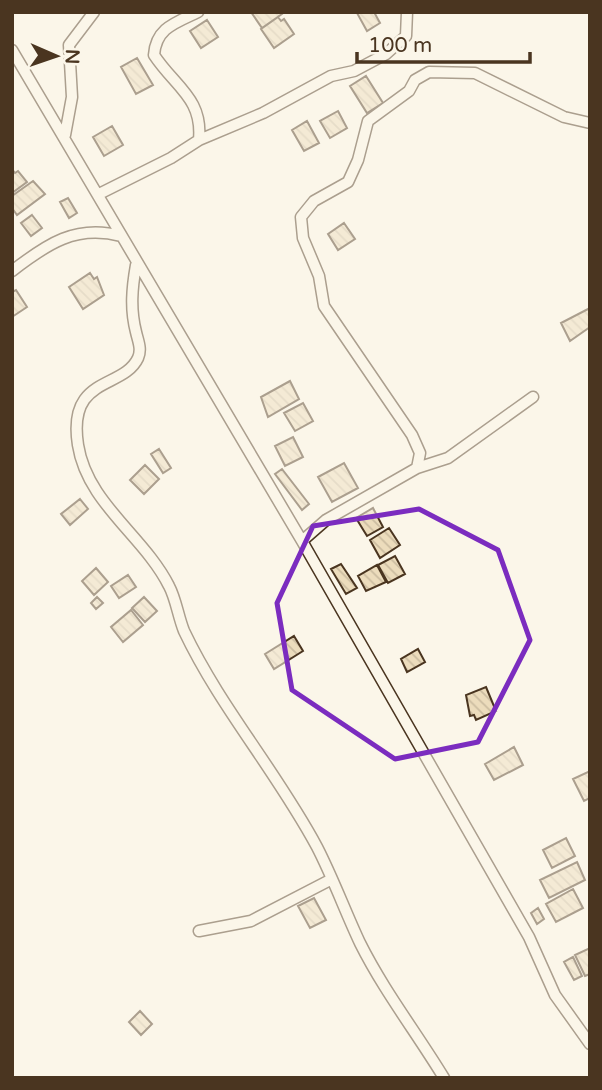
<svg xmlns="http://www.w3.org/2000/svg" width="602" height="1090" font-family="'Varela Round',sans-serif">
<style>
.building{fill:url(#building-back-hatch);stroke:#4a3520;stroke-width:2}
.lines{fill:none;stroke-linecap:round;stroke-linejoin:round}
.minor-casing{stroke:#4a3520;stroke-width:13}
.minor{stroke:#fbf6e9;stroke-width:10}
.marked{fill:none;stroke:#7b2cbf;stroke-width:5;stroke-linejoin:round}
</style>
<defs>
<pattern id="building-back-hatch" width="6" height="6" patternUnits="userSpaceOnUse" patternTransform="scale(1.75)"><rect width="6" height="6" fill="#ecdcbc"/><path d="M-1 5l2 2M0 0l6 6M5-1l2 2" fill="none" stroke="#ccbda1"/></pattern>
</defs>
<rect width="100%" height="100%" fill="#fbf6e9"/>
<path class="building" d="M251 12H281L282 14 262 28Z
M374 12 380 23 367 31 357 13Z
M278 17 281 21 284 19 294 34 274 48 261 29Z
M207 20 218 37 201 48 190 31Z
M137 58 153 85 136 94 121 67Z
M366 76 383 103 367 113 350 86Z
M338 111 347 128 330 138 320 121Z
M307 121 319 143 304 151 292 130Z
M112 126 123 145 104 156 93 137Z
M12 169 15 173 18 171 27 182 12 193Z
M33 181 45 194 17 215 12 208V196Z
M68 198 77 213 69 218 60 202Z
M32 215 42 228 31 236 21 223Z
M344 223 355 239 338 250 328 234Z
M90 273 94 279 97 277 104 295 83 309 69 287Z
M16 290 27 307 12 317V292Z
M590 308V327L570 341 561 323Z
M290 381 299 399 268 417 261 397Z
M303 403 313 421 295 431 284 413Z
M293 437 303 457 285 466 275 446Z
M159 449 171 468 163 473 151 454Z
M344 463 358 488 332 502 318 477Z
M145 465 159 479 144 494 130 480Z
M282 469 309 504 302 510 275 474Z
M80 499 88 509 70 525 61 514Z
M373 508 383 527 367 536 356 518Z
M389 528 400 545 380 558 370 540Z
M395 556 405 574 388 583 378 565Z
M341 564 357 588 346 594 331 569Z
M377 565 386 582 366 591 358 576Z
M96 568 108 582 94 595 82 581Z
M128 575 136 587 119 598 111 586Z
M97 597 103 603 96 609 91 603Z
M144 597 157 611 145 622 132 608Z
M131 610 143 625 123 642 111 627Z
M294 636 303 651 274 669 265 654Z
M418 649 425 662 407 672 401 659Z
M486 687 496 711 476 720 474 715 470 716 466 695Z
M514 747 523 765 494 780 485 764Z
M590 771V798L584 801 573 779Z
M566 838 575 856 552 868 543 850Z
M577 862 585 880 549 898 540 880Z
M573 889 583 908 556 922 546 904Z
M314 898 326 920 310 928 298 906Z
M538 908 544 919 537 924 531 913Z
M590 948V974L585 976 575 955Z
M573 957 582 976 574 980 564 962Z
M140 1011 152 1024 141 1035 129 1022Z"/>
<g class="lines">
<g class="minor-casing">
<path id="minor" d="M12 50 302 541 529 937 555 995 590 1044
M65 135 72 97 69 45 94 12
M199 140 263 113 331 76 354 71 386 54 406 36 407 12
M99 194 171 158 199 140C203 98 175 87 154 55 156 28 175 23 198 12
M136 265C132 288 130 309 136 332 138 341 142 349 138 358 123 390 67 375 78 445 87 503 144 536 169 586 176 599 178 616 184 631 220 707 277 772 317 847 333 878 345 911 360 943 384 991 416 1032 444 1078
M12 271C47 244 76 224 121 236
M417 468 448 458 533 397
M302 541 326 520 417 468 420 453 412 435 324 306 319 276 303 238 301 217 314 201 348 182 358 160 368 121 409 91 415 80 429 72 475 73 564 117 590 123
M199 931 251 921 332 879"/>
</g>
<use href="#minor" class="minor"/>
</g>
<path d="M0 0H602V1090H0ZM419 509 498 550 530 640 478 742 395 759 292 690 277 603 313 526Z" fill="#fbf6e9" fill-opacity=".55" fill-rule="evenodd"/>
<path class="marked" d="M419 509 498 550 530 640 478 742 395 759 292 690 277 603 313 526Z"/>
<rect width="602" height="1090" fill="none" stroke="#4a3520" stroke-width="28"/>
<g transform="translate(56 56) rotate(92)" stroke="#fbf6e9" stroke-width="5" paint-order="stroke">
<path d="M0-5L12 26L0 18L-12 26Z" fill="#4a3520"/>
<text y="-10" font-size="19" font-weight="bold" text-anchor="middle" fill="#4a3520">N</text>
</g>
<path d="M357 52v10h173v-10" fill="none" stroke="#4a3520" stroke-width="3.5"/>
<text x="368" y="52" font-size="21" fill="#4a3520" stroke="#fbf6e9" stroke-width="5" paint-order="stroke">100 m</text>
</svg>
